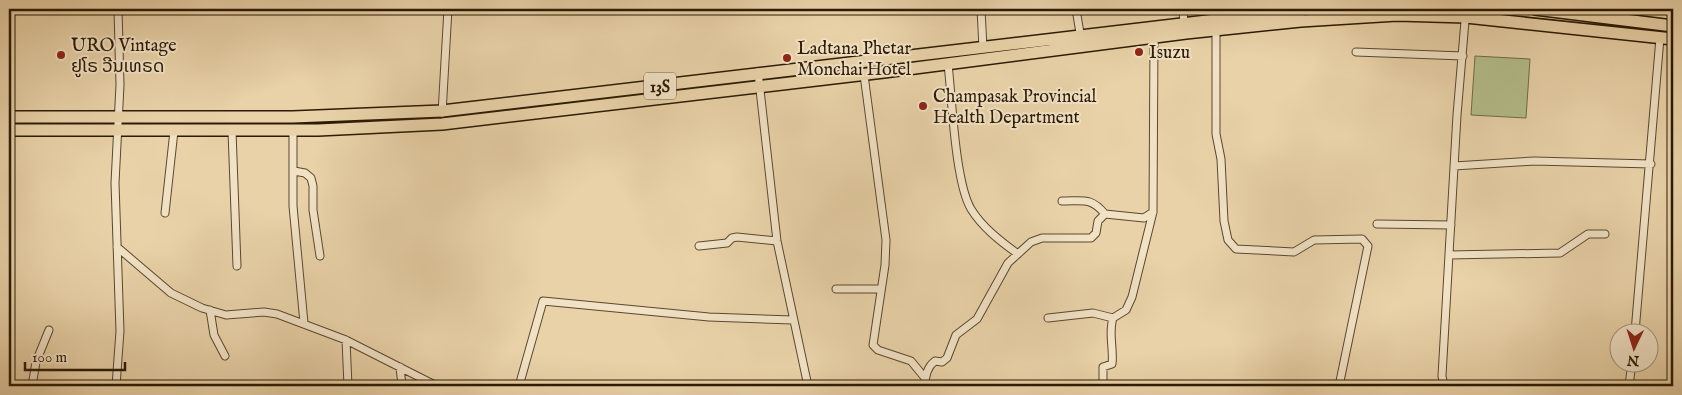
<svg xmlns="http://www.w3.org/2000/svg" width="1682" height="395" font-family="'IM FELL English','Noto Sans Lao',serif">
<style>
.green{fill:#b3bd8a;stroke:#6f6c47}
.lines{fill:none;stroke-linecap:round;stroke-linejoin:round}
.minor-casing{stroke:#5a482d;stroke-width:9}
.trunk-casing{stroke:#2b1a04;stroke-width:14}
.minor{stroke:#f1e2c6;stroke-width:7}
.trunk{stroke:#e9d2a8;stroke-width:11}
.poi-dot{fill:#8f2418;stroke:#f1e2c6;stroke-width:2}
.labels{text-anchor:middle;stroke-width:4;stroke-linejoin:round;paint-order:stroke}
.shield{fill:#f1e2c6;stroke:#66563e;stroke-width:1}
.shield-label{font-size:16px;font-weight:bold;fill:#2b1a04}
.poi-label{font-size:18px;fill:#2b1a04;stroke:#f1e2c6;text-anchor:start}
</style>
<rect width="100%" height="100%" fill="#e9d2a8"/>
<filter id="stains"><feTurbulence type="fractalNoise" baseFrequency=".004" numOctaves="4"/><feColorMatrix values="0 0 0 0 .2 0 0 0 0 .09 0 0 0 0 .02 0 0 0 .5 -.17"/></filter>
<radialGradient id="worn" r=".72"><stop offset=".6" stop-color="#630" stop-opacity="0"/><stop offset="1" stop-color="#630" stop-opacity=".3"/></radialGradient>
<path class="green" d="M1475 56 1530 59 1526 118 1471 115Z"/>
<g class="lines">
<g class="minor-casing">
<path id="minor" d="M981 9 983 48
M1076 9 1081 39
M1183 9 1184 26
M1216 30V134L1221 159 1224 221 1228 240 1236 249 1294 252 1314 240 1362 239 1368 246 1339 386
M1356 52 1463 56
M948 64C952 98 955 182 971 209 982 227 1000 241 1018 254
M758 72 777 241 808 386
M864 75 886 240 885 265 873 345 878 350 911 361 925 378
M442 113 448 9
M232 131 237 266
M293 131V206L304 323
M1454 166 1534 161 1651 164
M294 171 305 173 311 178 313 186V210L320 256
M1062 201C1083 201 1091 197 1105 214
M165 213 174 131
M1377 224 1451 225
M699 246 727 243 732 238 737 237 777 241
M117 247 171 293 202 308 226 315 264 312 277 314 346 340 437 386
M1449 255 1560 253 1588 234H1605
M836 289H880
M9 303 10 318
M210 310 214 335 225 356
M1048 318 1093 313 1113 318
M1635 332 1660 38
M346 340 348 386
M400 367 402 386
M32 386 36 362 49 330
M116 386 120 331 115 183 120 85 118 9
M519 386 543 301 709 317 793 320
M925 386C925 376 927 367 935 361L942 362 947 358 956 335 977 319 1008 263 1031 242 1042 238H1091L1096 233 1098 221 1105 214 1144 218 1153 212
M1106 386 1103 382V367L1112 364C1114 348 1108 334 1113 318L1126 310 1132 297 1153 212 1154 38
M1444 386 1442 376 1457 115 1466 9
M1629 386 1632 362"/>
</g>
<g class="trunk-casing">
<path id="trunk" d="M1535 9 1673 26
M9 117H293L442 111 1309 9
M9 130H318L442 124 884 72 1186 33 1301 21 1397 15 1466 17 1673 39"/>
</g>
<use href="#minor" class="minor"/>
<use href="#trunk" class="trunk"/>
</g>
<g class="poi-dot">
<circle cx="1139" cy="52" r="5"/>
<circle cx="61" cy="55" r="5"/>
<circle cx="787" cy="58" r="5"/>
<circle cx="923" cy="106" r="5"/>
</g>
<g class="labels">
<rect class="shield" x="644" y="72.5" width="32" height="27" rx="4"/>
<g class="shield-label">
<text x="660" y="92">13S</text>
</g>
<g class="poi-label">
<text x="71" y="51">URO Vintage<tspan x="71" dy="21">ຢູໂຣ ວີນເທຣດ</tspan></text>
<text x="797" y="54">Ladtana Phetar<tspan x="797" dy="21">Monchai Hotel</tspan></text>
<text x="1149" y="58">Isuzu</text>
<text x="933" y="102">Champasak Provincial<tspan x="933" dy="21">Health Department</tspan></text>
</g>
</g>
<rect width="1682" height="395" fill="none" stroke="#e9d2a8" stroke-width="30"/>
<rect x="10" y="10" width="1662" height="375" fill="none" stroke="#2b1a04" stroke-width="2.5"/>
<rect x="15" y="15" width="1652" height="365" fill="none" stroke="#2b1a04"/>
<g transform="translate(1634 348) rotate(184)"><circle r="24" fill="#f1e2c6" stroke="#a29278"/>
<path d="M0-4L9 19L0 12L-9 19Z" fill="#8f2418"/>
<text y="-8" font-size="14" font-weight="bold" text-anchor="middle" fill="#2b1a04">N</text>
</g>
<path d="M25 362v8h100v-8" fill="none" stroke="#2b1a04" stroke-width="2.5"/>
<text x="32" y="362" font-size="15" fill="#2b1a04" stroke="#f1e2c6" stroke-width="4" paint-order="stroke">100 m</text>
<rect width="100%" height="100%" filter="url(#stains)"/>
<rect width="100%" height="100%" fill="url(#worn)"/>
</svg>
